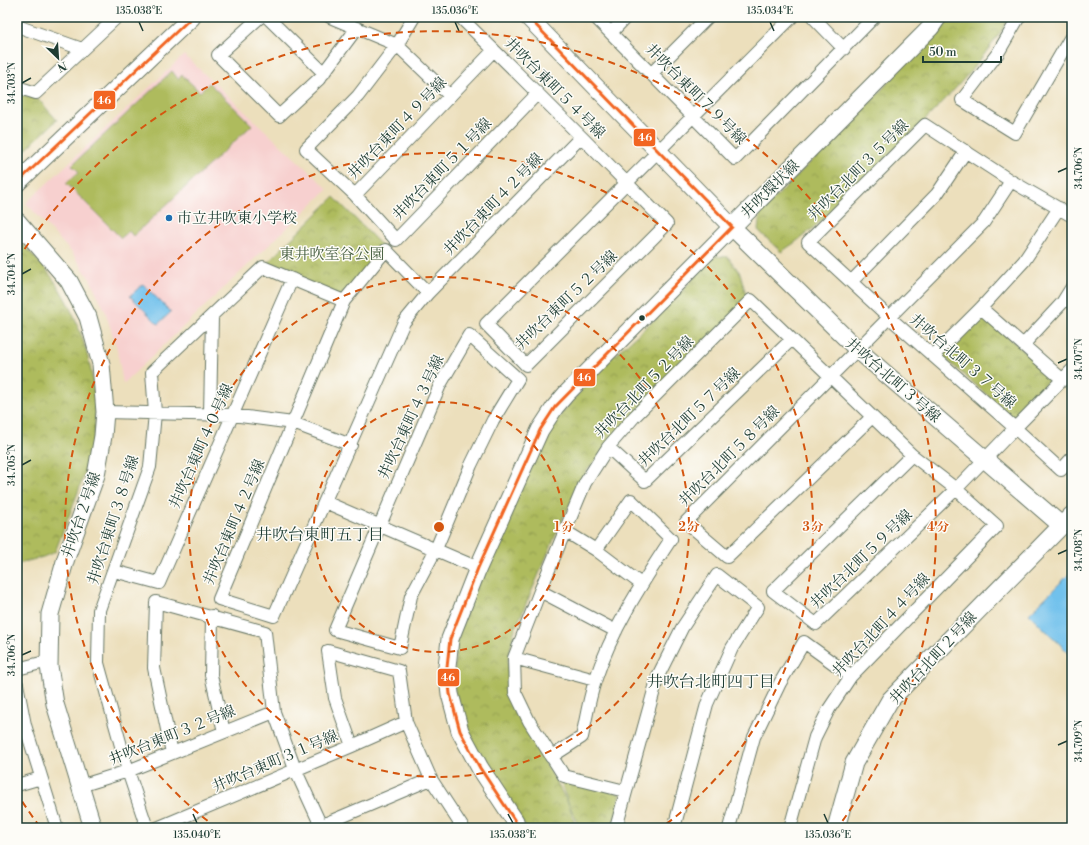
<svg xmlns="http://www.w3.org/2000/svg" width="1089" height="845" font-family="'Libre Bodoni','Noto Serif JP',serif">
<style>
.built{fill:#f7d0cf}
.park{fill:url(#park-crowns);stroke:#667c48}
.pitch{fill:#aebb5d;stroke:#667c48}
.water{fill:#71c1ec;stroke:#487f90}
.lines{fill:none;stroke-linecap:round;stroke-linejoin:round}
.street-casing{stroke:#677664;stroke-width:14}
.secondary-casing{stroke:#677664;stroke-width:19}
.street{stroke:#fff;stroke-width:12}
.secondary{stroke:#fff;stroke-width:17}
.bus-1-casing{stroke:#fdfcf7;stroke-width:6}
.bus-1{stroke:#f26522;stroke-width:3}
.ticks{fill:none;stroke:#1f3d34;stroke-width:1.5}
.ring{fill:none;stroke:#d45610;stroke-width:2;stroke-dasharray:7 5}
.poi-dot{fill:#1f6fb2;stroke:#fdfcf7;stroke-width:1.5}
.bus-dot{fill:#1f3d34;stroke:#fdfcf7;stroke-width:1.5}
.labels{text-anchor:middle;stroke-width:3;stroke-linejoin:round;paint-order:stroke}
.street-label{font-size:15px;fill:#1f3d34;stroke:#fdfcf7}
.poi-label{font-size:15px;fill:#1f3d34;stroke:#fdfcf7;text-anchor:start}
.park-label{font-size:15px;fill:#435c3e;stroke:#fdfcf7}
.neighbourhood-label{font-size:16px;fill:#1f3d34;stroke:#fdfcf7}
.centre{fill:#d45610;stroke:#fdfcf7;stroke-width:2}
.ring-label{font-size:12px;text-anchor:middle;font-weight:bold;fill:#d45610;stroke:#fdfcf7;stroke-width:3;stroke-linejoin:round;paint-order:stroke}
.line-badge{stroke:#fdfcf7;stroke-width:1.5}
.badge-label{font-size:11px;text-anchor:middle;font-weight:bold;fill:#fff}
.neatline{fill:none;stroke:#1f3d34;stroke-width:1.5}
.ticks-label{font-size:10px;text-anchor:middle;fill:#1f3d34}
</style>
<defs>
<pattern id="park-crowns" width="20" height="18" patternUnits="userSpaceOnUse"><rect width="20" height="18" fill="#aebb5d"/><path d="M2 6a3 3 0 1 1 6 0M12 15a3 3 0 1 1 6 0" fill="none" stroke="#8d994e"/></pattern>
</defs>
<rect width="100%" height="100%" fill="#fdfcf7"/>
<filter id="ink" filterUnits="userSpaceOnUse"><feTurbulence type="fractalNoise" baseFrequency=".025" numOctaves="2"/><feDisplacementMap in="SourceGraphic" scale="8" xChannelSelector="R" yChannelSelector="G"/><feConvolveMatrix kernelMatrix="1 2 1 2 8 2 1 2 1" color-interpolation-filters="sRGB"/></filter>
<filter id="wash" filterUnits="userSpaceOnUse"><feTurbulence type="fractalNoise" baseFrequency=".012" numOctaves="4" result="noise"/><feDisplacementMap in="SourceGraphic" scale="16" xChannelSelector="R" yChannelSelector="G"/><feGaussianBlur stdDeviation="0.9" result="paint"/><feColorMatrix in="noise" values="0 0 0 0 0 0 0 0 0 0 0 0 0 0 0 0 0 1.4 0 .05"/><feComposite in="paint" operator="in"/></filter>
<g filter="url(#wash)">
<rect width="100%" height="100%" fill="#ecdfbc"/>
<path class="built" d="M184 55 328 189 123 384 117 349 105 311 90 279 72 253 26 203Z"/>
<path class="park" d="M948 17H1010C977 72 929 116 883 161 851 192 819 228 781 252L758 230 760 213 877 95 911 56 941 29Z
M17 93 39 100 57 120 17 158Z
M334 197 386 250 344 301 263 267Z
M17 239C26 249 36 258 45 268 81 313 104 388 92 445 84 482 68 517 55 552L43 557 17 564Z
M715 256 728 257 740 273 747 298 588 469 563 518 514 632 508 659V685L516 709 528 731 569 805 576 828H526L493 774 460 731 454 686 456 641 473 590 536 454 558 418 600 368 655 319Z
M982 315 1053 376 1013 418 938 352Z
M562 779 621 794 612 828H578C576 814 559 789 562 779Z"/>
<path class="pitch" d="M172 71 178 79 182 75 200 92 209 83 252 125 133 236 129 231 121 238 66 183 79 172 72 165Z"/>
<path class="water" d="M143 284 171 312 158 324 130 296Z
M1072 571V656L1029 614Z"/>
</g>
<g filter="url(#ink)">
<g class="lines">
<g class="street-casing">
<path id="street" d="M260 17 218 55 279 116 319 79 357 28
M267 17 324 73
M330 17 397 45 450 96
M414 17 397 45 358 96 306 149 355 195 494 50
M460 17C530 85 599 154 667 224L526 365 486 324 792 17
M595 17 735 159 874 17
M813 17 844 49
M1019 17 998 53 962 100 1015 133 1072 35
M17 26 82 49
M611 33 626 17
M652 73 708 17
M17 87 36 93 117 17
M1011 181 1072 216
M355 195 396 240 538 93
M851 282 937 194 966 151
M428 293 386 250 344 301 219 599 274 616 404 322 428 293 581 137
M981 308 1063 380
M469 335 518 379 493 420 471 465 436 549 411 596 400 648 335 630 440 385Z
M1023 345 1062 303 1072 287
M933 356 981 308 1024 261 1059 208
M1072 370 1015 428 1061 470 1072 458
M105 412 232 415 293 423 351 445
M210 414 212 317
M872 417 727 557 686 522 984 222 1011 181 925 125 808 242 890 318 1015 428 956 489 816 624 773 591 912 455
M608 447 645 481 791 340
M325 502 478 568
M565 531 596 550 641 584
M114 571 159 583 292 279
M540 591 616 631
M212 616 211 675 224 732
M514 658 595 680
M17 669 49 661
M17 684 25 725 57 828
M352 746 335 698 328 651 399 671 406 722 431 779 463 828
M172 753 154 668 156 602 265 632 274 712 295 769 322 828
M551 757 582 737C586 719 589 699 595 681 611 631 642 583 671 539L631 500 596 550
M17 785 41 778
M80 786 128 771 274 712
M625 791 564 776 529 721 515 692 514 658 540 591 585 483 608 447 634 417 751 300 912 455 956 489 997 526 851 676 829 709 815 737 790 828
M147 828 128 771 98 663 99 610 150 467 155 413 152 372 263 267 344 301
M157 828 352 746 406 722
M315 828 431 779
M616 828 658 676 682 628 717 575 758 607 732 648 707 704 674 828
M729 828 754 737 780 683 804 642 851 676"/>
</g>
<g class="secondary-casing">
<path id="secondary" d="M528 17 732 227 858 350 1061 525
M17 183 192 17
M17 221 69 281 88 317 101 364 105 412 103 436 96 475 66 558 50 614 49 666 55 704 93 828
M517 828 515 821 480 768 460 731 450 694 447 667 450 639 478 568 540 430 555 407 566 394 931 27 938 17
M836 828 854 763 890 700 1072 515"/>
</g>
<use href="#street" class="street"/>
<use href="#secondary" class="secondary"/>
<g class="bus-1-casing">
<path id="bus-1" d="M17 183 192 17
M517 828 515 821 480 768 460 731 450 694 447 667 450 639 478 568 540 430 555 407 732 227 528 17"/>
</g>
<use href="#bus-1" class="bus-1"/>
</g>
</g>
<path class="ticks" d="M139 22 143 31M455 22 459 31M770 22 774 31M22 83 31 78M1058 172 1067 168M22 274 31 269M1058 363 1067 359M22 465 31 460M1058 554 1067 550M22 655 31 651M1058 745 1067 741M193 814 197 823M508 814 513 823M824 814 828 823"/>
<g class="ring">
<circle cx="439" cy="527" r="125"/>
<circle cx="439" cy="527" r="250"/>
<path d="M217 828A374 374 0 1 1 661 828"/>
<path d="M40 827A499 499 0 0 1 18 795M18 259A499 499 0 1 1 838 827"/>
</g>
<circle class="poi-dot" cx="169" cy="218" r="4"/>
<circle class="bus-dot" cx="642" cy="318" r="3.5"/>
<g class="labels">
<g class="street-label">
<text transform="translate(555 88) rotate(45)" y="5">井吹台東町５４号線</text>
<text transform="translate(696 94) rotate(45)" y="5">井吹台東町７９号線</text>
<text transform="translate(397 128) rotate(-46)" y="5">井吹台東町４９号線</text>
<text transform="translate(442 169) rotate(-46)" y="5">井吹台東町５１号線</text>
<text transform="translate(858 170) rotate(-45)" y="5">井吹台北町３５号線</text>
<text transform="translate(770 189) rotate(-45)" y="5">井吹環状線</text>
<text transform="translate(493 204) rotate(-46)" y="5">井吹台東町４２号線</text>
<text transform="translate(566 300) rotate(-44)" y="5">井吹台東町５２号線</text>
<text transform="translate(963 361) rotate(41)" y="5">井吹台北町３７号線</text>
<text transform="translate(893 380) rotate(41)" y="5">井吹台北町３号線</text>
<text transform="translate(644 387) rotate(-46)" y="5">井吹台北町５２号線</text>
<text transform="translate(411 417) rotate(-65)" y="5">井吹台東町４３号線</text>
<text transform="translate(689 417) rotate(-44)" y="5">井吹台北町５７号線</text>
<text transform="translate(201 446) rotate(-66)" y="5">井吹台東町４０号線</text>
<text transform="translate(729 456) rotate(-45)" y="5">井吹台北町５８号線</text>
<text transform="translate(81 515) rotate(-71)" y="5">井吹台２号線</text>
<text transform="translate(113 520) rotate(-72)" y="5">井吹台東町３８号線</text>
<text transform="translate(234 522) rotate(-67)" y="5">井吹台東町４２号線</text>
<text transform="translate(861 559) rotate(-44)" y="5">井吹台北町５９号線</text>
<text transform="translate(881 625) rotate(-47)" y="5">井吹台北町４４号線</text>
<text transform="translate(933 658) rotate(-47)" y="5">井吹台北町２号線</text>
<text transform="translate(172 735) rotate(-22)" y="5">井吹台東町３２号線</text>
<text transform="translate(275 761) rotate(-23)" y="5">井吹台東町３１号線</text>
</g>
<g class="poi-label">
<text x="177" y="223">市立井吹東小学校</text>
</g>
<g class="park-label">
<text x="332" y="259">東井吹室谷公園</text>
</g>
<g class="neighbourhood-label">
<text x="320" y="540">井吹台東町五丁目</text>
<text x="711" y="687">井吹台北町四丁目</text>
</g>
</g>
<circle cx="439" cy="527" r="6" class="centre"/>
<g class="ring-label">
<text x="564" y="531">1 分</text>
<text x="689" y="531">2 分</text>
<text x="813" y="531">3 分</text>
<text x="938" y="531">4 分</text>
</g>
<g class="line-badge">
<rect x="93" y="90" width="23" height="20" rx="4" fill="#f26522"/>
<rect x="633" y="128" width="23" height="19" rx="4" fill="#f26522"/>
<rect x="573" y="368" width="23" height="19" rx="4" fill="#f26522"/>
<rect x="437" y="668" width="23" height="19" rx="4" fill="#f26522"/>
</g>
<g class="badge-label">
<text x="104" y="104">46</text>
<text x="645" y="141">46</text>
<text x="584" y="381">46</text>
<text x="448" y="681">46</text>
</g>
<rect width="1089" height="845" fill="none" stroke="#fdfcf7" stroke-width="44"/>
<g transform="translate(58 58) rotate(155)" stroke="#fdfcf7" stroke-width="3" paint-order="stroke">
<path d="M0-3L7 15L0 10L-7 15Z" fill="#1f3d34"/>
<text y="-6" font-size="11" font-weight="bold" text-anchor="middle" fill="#1f3d34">N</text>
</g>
<path d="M923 56v6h78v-6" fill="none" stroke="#1f3d34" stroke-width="2"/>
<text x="929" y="56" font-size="12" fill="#1f3d34" stroke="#fdfcf7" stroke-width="3" paint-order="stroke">50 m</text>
<rect x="22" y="22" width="1045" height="801" class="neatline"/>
<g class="ticks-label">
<text x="139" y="14">135.038°E</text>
<text x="455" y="14">135.036°E</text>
<text x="770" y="14">135.034°E</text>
<text transform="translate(11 83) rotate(-90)" y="4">34.703°N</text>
<text transform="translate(1078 168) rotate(-90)" y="4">34.706°N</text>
<text transform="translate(11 274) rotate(-90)" y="4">34.704°N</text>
<text transform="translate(1078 359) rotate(-90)" y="4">34.707°N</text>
<text transform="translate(11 465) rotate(-90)" y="4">34.705°N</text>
<text transform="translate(1078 550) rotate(-90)" y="4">34.708°N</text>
<text transform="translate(11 655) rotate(-90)" y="4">34.706°N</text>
<text transform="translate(1078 741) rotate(-90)" y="4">34.709°N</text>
<text x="197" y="838">135.040°E</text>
<text x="513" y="838">135.038°E</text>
<text x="828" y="838">135.036°E</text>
</g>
</svg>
